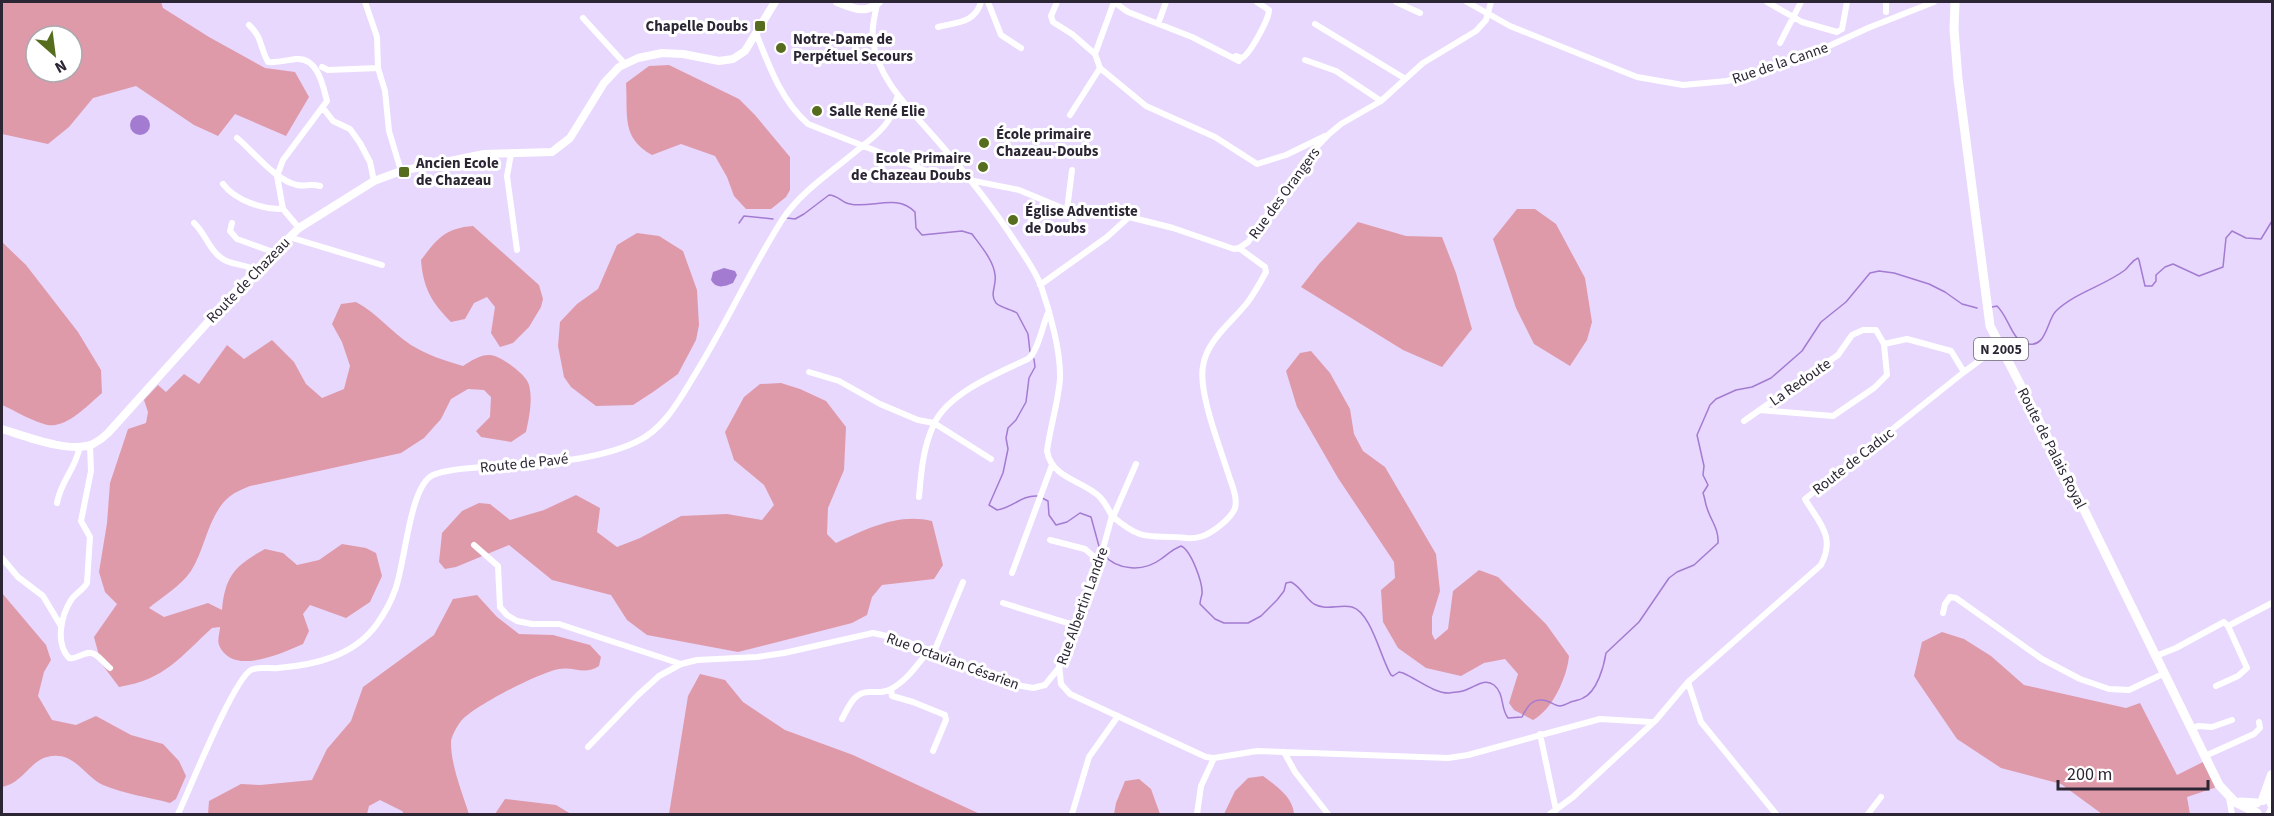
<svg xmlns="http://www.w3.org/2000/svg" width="2274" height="816" font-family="'Source Sans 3',sans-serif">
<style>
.green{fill:#df9aaa;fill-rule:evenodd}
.water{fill:#a37bd0}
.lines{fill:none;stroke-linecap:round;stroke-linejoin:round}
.stream{stroke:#a37bd0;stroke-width:1.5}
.minor{stroke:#fff;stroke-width:6}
.secondary{stroke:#fff;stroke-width:8}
.primary{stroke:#fff;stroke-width:9}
.trunk{stroke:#fff;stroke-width:10}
.poi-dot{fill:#566d1d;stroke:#fff;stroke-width:2}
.labels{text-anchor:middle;stroke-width:6;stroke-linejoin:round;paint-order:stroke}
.shield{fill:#fff;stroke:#6b6771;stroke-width:1.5}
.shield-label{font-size:14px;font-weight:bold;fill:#2c2634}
.poi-label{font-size:15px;font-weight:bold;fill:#2c2634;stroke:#fff;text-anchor:start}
.street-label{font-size:15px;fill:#2c2634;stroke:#fff}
</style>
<rect width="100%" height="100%" fill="#e8d8fe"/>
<path class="green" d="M2 2H161L163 8 209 37 265 68 295 72 309 97 286 136 235 114 218 136 194 125 136 86 93 98 69 127 48 144 2 134ZM36 36H72V72H36Z
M669 65 739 99 755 115 790 157V190L786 197 771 209H746L734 196 727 177 715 156 681 144 652 155C621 138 628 115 626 83L649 66Z
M1517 209H1535L1556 224 1585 278 1592 322 1587 340 1570 366 1534 344 1516 308 1493 239Z
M1358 222 1406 236 1442 237 1456 273 1472 329 1442 367 1403 350 1301 287 1319 264Z
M473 226 539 285 543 299 541 307 529 327 513 343 500 347 491 333 495 307 487 297 474 303 465 319 451 322C432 303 423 288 421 260 437 239 445 228 473 226Z
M637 233 659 236 683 251 697 290 699 325 696 340 678 374 653 392 633 405 596 406 571 387 564 377 558 346 560 322 577 304 598 289 617 245Z
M2 242 26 265 78 332 101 370 102 393C89 404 73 422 55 425 43 428 14 410 2 405Z
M356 302C377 313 391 332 411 345 427 355 446 361 463 366 471 361 479 355 489 355 499 354 527 375 529 385 533 400 529 418 526 432L511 442 481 437 476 431 490 417 491 397 484 390 468 389 451 399 441 419 424 438 401 453 250 486C243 489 235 492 229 497 208 515 206 547 191 571 180 587 163 596 149 608L164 617 208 603 222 610C225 575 236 565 265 549L283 553 297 565 319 560 342 544 366 548 376 553 382 576 370 602 346 618 310 605 303 614 309 631 303 644C282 653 232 677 219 645 217 640 220 632 220 627L212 628C179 658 166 679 119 687L101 663 94 637 117 604 105 592 99 572 107 523 110 483 128 429 146 423 148 412 144 400 158 385 166 392 184 374 199 384 227 345 244 359 272 340 294 362 306 384 322 398 344 389 350 366 342 342 332 324 341 304Z
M1311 351 1330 373 1350 409 1354 434 1363 451 1385 467 1436 554 1440 591 1432 617V634L1435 640 1448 629 1453 591 1479 570 1498 577 1546 624 1569 656C1567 678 1552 710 1533 720L1514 710 1509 703 1518 674 1505 659 1484 663 1461 676 1426 668 1398 648 1383 622 1381 590 1395 578 1394 562 1338 478 1297 407 1286 371 1300 353Z
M781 383 800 389 826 401 846 427 844 470 828 508 827 534 836 543C867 529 897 513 932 521L943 565 934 579 882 585 872 597 867 615 852 623 738 652 647 635 627 620 611 595 552 580 509 545 456 567 445 569 439 562 442 533 462 511 479 503 490 504 510 520 544 510 576 495 600 508 597 532 617 547 640 538 681 516 727 514 762 520 774 505 764 485 734 460 725 432 744 397 760 384Z
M2 593 46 645 51 660 44 672 38 696 52 720 76 725 96 716 131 735 163 744 179 761 186 776 176 799 170 803C148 797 124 794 103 785 85 777 74 750 47 757 30 761 23 783 2 787Z
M477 595 497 617 519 634 553 635 590 645 601 657 599 666C584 676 574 666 559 669 538 673 474 706 461 721 457 726 451 737 451 742 451 766 462 792 469 814H404L402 811 380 800 369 806 367 814H208L209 801 241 784 260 785 312 780 327 749 351 721 363 687 434 635 453 599Z
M1942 632 1964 639 1991 656 2024 685 2126 708 2140 703 2177 775 2203 762 2217 787 2187 797 2190 814H2102L2061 784 2001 768 1957 739 1914 676 1922 642Z
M700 674 725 680 743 702 785 730 853 755 980 814H669L688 696Z
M1263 776C1276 786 1293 797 1294 814H1224L1235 791 1248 778Z
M1139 779 1151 789 1160 814H1114L1116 803 1125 781Z
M505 799 556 805 571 814H495Z"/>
<path class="water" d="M130 125a10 10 0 1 1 20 0a10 10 0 1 1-20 0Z
M724 268 735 271 737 275 733 283C724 287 716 289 711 280L713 272Z"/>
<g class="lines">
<path class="stream" d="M787 218 795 219 804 214 829 195C838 195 842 203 850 204 871 209 897 193 915 212L916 228 922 235 962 231 972 234C980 245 994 261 995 275 997 285 989 294 996 303 1001 308 1011 309 1017 313L1028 334 1030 352
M739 223 744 216 773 219
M1992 307 1997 306C2008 316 2012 339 2024 343 2047 351 2046 321 2056 311 2076 292 2104 286 2125 270 2130 266 2131 261 2138 258L2139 260 2145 286H2152L2156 281V275L2165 267 2173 264 2199 276 2223 267 2226 238 2232 231 2246 238 2261 239 2272 221
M1034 359 1035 367 1029 378 1026 402 1016 420 1008 428 1006 438 1008 449 1003 473 989 505 997 510C1012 508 1022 495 1037 496
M1042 498 1048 501 1049 515 1056 525 1067 522 1080 513 1091 517 1100 550
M1103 554C1117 571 1144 572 1161 559 1168 554 1173 549 1181 546 1191 550 1203 583 1202 594 1201 598 1200 601 1200 604L1215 619 1224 623H1248L1261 616 1277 600 1284 591 1286 583 1291 582C1301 587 1305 598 1314 604 1326 611 1340 604 1352 607 1371 612 1381 659 1391 675L1393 676 1399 672 1403 673C1417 679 1435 694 1450 693 1456 692 1463 692 1468 689 1476 686 1485 678 1494 685 1505 694 1500 708 1508 718L1522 717C1527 707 1532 697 1547 701 1551 702 1555 706 1560 706 1565 706 1569 702 1574 701 1577 700 1580 700 1583 698 1597 692 1604 666 1606 653L1639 622 1669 578 1677 572 1694 565 1718 543C1719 529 1711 521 1707 508 1705 503 1705 498 1703 493L1708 485 1703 475 1704 466 1697 435 1710 405 1716 399 1736 390 1752 387 1771 378 1802 351 1821 322 1846 302 1870 273 1879 271 1894 273 1929 284 1945 292 1962 304 1977 308"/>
<path class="minor" d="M365 2 377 37 378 68 385 91 389 131 401 171
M988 2 1001 35 1021 48
M1057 2 1051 16 1053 22 1072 34 1095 54
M1114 2 1095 54 1100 68 1146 106 1215 137 1257 164 1286 155 1325 136
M1114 2 1128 12 1192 37 1239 61
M1396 2 1420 13
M1467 2 1510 26 1617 69 1637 77 1683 85 1727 81 1770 69 1805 57 1868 28 1934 2
M1767 2 1802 22 1837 32 1842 29 1847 2
M1886 2V12
M877 4C875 15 871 28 873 40 877 79 911 110 935 138 964 171 992 206 1016 243 1025 257 1035 270 1041 286 1050 312 1061 352 1060 379 1058 404 1050 427 1047 451 1051 476 1078 480 1095 493 1103 498 1107 507 1112 516L1095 578 1059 664 1061 684 1070 694 1206 757 1214 758 1257 751 1448 758 1468 755 1600 719 1651 722
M583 18 625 64
M1158 24 1166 2
M1315 24 1404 78
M249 25C263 38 259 46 268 62 277 63 287 60 296 59 318 57 323 86 327 101L283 160 277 176 283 209 299 228
M938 27C957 22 975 23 981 2
M756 33C769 66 781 100 808 124L929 172 1019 190 1067 210 1129 217 1173 228 1234 249 1239 248
M1780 43 1801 2
M1236 56 1242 58C1250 54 1269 19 1269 10L1257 2
M1305 60 1336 71 1381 101
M322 67 328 70 378 68
M323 108 333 121 350 129 360 143 370 162 374 181
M1070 115 1100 68
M237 138C253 151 276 181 297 185 306 187 309 183 320 186
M511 154 507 176 517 250
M223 184C236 201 262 209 283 209
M1067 210 1072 170
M194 223C205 233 209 249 220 257 230 266 244 263 255 270
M232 223 230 231 237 239 273 252
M289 237 382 265
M1239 248 1248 242 1311 153 1329 134 1341 124 1381 101 1423 63 1476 31 1486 20 1491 2
M1040 285 1107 237 1129 217
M1884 344 1907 339 1951 351 1964 372
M809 372 839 381 880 404 918 420 934 423 991 459
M1744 421 1838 355 1852 335 1863 330H1876L1884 344 1887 375 1874 388 1833 416 1760 410
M90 445 91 471 81 521 90 537 87 583C83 590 76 593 71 600 61 616 55 643 69 658 78 660 86 649 94 654 100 657 105 664 110 668
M919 497C921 473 923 447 934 424 948 393 998 373 1028 359 1038 351 1042 327 1048 313
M57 503C61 480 75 471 80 446
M1112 516C1145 544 1149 534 1187 538 1200 539 1207 535 1217 528 1223 523 1232 517 1235 508 1238 497 1231 483 1228 473 1220 447 1198 392 1203 366 1207 340 1231 323 1247 303 1254 294 1260 283 1266 272L1265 267 1239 248
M1113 517 1136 464
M1050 540 1085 549 1100 562
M474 545 498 566 500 607 507 615 517 621 532 624H559L681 664
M2 558 18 577 43 596 61 626
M1012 573 1052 465
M1003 603 1074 625
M1943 613 1945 604 1950 597 1956 598 2042 659 2080 679 2109 689 2129 690 2165 673
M2228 626 2272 603
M934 652 963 582
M2156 656 2176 648 2224 622 2228 626 2247 668 2238 676 2216 686
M1688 682 1701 722 1776 814
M891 689 892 696 913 702 945 715 946 720 933 751
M842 719C849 706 854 691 871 692 877 692 883 693 889 690 906 682 918 664 929 650
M2192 729 2198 726 2212 727 2232 720
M1540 734 1556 810
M588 747 637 696 659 676 681 664 697 660 757 657 784 653 873 633 896 638 929 650 1016 685 1033 688 1045 685 1058 669
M1284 752 1295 772 1328 814
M2205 756 2254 734 2260 728 2259 722
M2229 798 2232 814
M178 814C189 791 233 680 251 670 258 666 270 669 278 668 315 665 354 656 377 624 384 614 391 602 395 590 405 566 409 486 433 475 447 468 483 467 499 466 541 464 598 460 636 442 665 429 681 397 697 371 727 322 751 269 782 220 801 191 834 170 860 148 870 140 881 132 888 121 893 113 895 104 898 95
M1072 814 1089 757 1118 716
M1197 814 1201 786 1214 758
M1550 814 1573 797 1656 720 1688 682 1821 565C1836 536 1819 523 1805 499L1964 372 1999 346
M1868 814 1881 797"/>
<path class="secondary" d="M837 2C853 8 865 15 879 2
M2 429C25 436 70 454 93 444 99 441 104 437 108 433L244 282 299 228 374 181 401 171 484 154 552 152 570 138 604 83 619 67 638 58 662 53 683 54 719 61 733 59 745 51 775 2"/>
<path class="primary" d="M1955 2 1954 29 1958 79 1990 326 2071 483 2219 785 2235 802 2257 813
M2240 802 2257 803
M2270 814 2272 810"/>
<path class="trunk" d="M2263 800 2272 775
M2272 804V798"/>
</g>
<g class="poi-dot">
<rect x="754" y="20" width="12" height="12" rx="3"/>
<circle cx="781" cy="48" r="6"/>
<circle cx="817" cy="111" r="6"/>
<circle cx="984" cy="143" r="6"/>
<circle cx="983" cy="167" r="6"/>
<rect x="398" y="166" width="12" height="12" rx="3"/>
<circle cx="1013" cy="220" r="6"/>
</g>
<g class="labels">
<rect class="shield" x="1974" y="338" width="54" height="22" rx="4.5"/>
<g class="shield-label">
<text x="2001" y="354">N 2005</text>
</g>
<g class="poi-label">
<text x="748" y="31" text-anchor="end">Chapelle Doubs</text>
<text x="793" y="44">Notre-Dame de<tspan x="793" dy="17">Perpétuel Secours</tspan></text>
<text x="829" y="116">Salle René Elie</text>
<text x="996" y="139">École primaire<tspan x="996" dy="17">Chazeau-Doubs</tspan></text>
<text x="971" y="163" text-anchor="end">Ecole Primaire<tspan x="971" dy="17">de Chazeau Doubs</tspan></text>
<text x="416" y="168">Ancien Ecole<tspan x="416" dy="17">de Chazeau</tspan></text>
<text x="1025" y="216">Église Adventiste<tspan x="1025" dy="17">de Doubs</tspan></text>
</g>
<g class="street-label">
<text transform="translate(1780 63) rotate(-19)" y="5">Rue de la Canne</text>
<text transform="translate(1284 193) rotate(-54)" y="5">Rue des Orangers</text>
<text transform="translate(248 280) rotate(-46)" y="5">Route de Chazeau</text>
<text transform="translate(1800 382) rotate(-35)" y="5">La Redoute</text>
<text transform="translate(2052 448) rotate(63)" y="5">Route de Palais Royal</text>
<text transform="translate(1853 461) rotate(-38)" y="5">Route de Caduc</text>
<text transform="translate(524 463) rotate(-6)" y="5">Route de Pavé</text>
<text transform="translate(1082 606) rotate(-70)" y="5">Rue Albertin Landre</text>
<text transform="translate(953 661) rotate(20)" y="5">Rue Octavian Césarien</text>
</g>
</g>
<rect width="2274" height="816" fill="none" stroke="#2c2634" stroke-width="6"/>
<g transform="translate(54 54) rotate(152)"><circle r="28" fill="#ffffff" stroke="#aba8ae" stroke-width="1.5"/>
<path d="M0-4.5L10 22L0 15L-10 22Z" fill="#566d1d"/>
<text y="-9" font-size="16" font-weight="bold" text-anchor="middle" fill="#2c2634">N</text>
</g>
<path d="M2058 780v9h150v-9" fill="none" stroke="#2c2634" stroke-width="3"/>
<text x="2067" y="780" font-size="18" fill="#2c2634" stroke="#ffffff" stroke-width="4.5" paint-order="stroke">200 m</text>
</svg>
